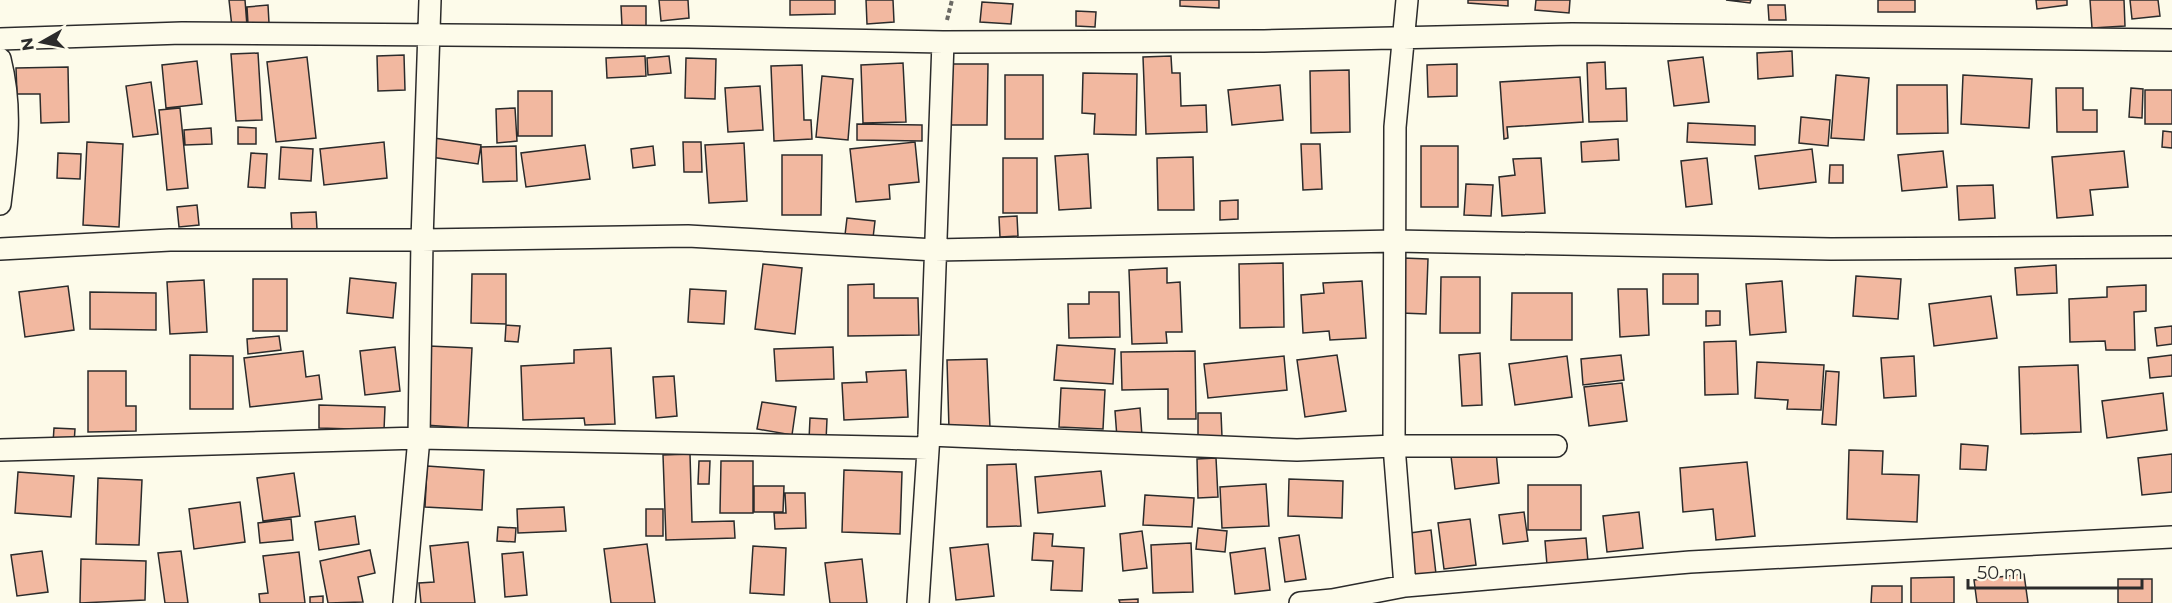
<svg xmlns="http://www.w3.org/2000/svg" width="2172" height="603" font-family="Montserrat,sans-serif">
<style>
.building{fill:#f2b8a0;stroke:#2b2b2b;stroke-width:1.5}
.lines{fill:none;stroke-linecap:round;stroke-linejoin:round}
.street-casing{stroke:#2b2b2b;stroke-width:24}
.path{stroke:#6a6964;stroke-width:4;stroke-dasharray:4.5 3;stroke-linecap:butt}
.street{stroke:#fdfbea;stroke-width:21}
</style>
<rect width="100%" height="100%" fill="#fdfbea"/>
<path class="building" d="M229 0H245L247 26 232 27Z
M659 0H688L689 18 661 21Z
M790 0H835V14L790 15Z
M866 0H893L894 22 867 24Z
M1180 0H1219V8L1180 6Z
M1468 0H1508V6L1468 3Z
M1536 0H1570L1569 13 1535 10Z
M1726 0H1751L1750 3Z
M1878 0H1915V12H1878Z
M2036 0H2067V5L2037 9Z
M2090 0H2124L2125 26 2092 28Z
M2130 0H2158L2160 16 2132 19Z
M982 2 1013 4 1011 24 980 22Z
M268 5 269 23 248 24 247 7Z
M1768 5H1785L1786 20H1769Z
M621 6H646V27H622Z
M1076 11 1096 12 1095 27 1076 26Z
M1792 51 1793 76 1758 79 1757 53Z
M258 53 262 120 236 121 231 54Z
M404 55 405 90 378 91 377 56Z
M645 56 646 76 607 78 606 58Z
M669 56 671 73 648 75 647 58Z
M1171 56 1172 73H1180L1181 106 1206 105 1207 132 1146 134 1143 57Z
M307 57 316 138 276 142 267 62Z
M1703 57 1709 102 1674 106 1668 61Z
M686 58 716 59 715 99 685 98Z
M197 61 202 104 166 108 162 65Z
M1605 62 1606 89 1626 88 1627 121 1589 122 1587 63Z
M903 63 906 122 863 123 861 65Z
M952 64H988L987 125H951Z
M1457 64V96L1428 97 1427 65Z
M802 65 804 120H811L812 139 774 141 771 66Z
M68 67 69 122 41 123 40 94H17L16 68Z
M1349 70 1350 132 1311 133 1310 71Z
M1083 73 1137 74 1136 135 1094 134 1095 114 1082 113Z
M1005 75H1043V139H1005Z
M1836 75 1869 78 1864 140 1831 138Z
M1963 75 2032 79 2029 128 1961 124Z
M822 76 853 79 848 140 816 137Z
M1580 77 1583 122 1507 127 1508 138 1504 139 1500 82Z
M151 82 158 134 133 137 126 86Z
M1280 85 1283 120 1232 125 1228 90Z
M1897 85H1947L1948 133 1897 134Z
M760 86 763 130 728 132 725 88Z
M2056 88H2083V110H2097V132H2057Z
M2131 88 2143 89 2142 118 2129 117Z
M2145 90H2172V124H2145Z
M518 91H552V136H518Z
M180 108 188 188 167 190 159 110Z
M515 108 517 141 497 143 496 109Z
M1801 117 1830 120 1828 146 1799 143Z
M1688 123 1755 126V145L1687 142Z
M857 124 922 125V141L857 140Z
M238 127 256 128V144H238Z
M211 128 212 144 185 145 184 130Z
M2163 131 2172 132V148L2162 147Z
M434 138 481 145 478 164 431 157Z
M1618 139 1619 160 1582 162 1581 142Z
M87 142 123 144 119 227 83 225Z
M384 142 387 178 324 185 320 149Z
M683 142H701L702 172H684Z
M915 142 919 182 889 185 890 199 856 202 850 149Z
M744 143 747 201 709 203 705 145Z
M1301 144H1320L1322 189 1303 190Z
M585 145 590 179 526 187 521 153Z
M516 146 517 181 483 182 481 147Z
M653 146 655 165 633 168 631 149Z
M1421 146H1458V207H1421Z
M281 147 313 149 311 181 279 179Z
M1812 149 1816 182 1759 189 1755 156Z
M1943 151 1947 187 1902 191 1898 155Z
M2124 151 2128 187 2090 190 2093 215 2057 218 2052 157Z
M58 153 81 154 80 179 57 178Z
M251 153 267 154 265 188 248 187Z
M1088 154 1091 208 1059 210 1055 156Z
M782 155H822L821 215H782Z
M1193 157 1194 210H1158L1157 158Z
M1003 158H1037V213H1003Z
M1541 158 1545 213 1502 216 1499 177 1515 175 1513 159Z
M1707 158 1712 204 1686 207 1681 161Z
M1830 165H1843V183H1829Z
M1466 184 1493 185 1491 216 1464 215Z
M1993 185 1995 218 1959 220 1957 186Z
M1238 200V219L1220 220V201Z
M197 205 199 225 179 227 177 207Z
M316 212 317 229 292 230 291 213Z
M1017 216 1018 236 1000 237 999 217Z
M847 218 875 221 873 238 845 235Z
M1403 258 1428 259 1426 314 1401 313Z
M1283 263 1284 327 1240 328 1239 264Z
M763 264 802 268 795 334 755 329Z
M2056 265 2057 293 2017 295 2015 268Z
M1167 268V283L1180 282 1182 332H1166L1167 343 1132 344 1129 270Z
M472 274H506V324L471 323Z
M1663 274H1698V304H1663Z
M1856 276 1901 279 1898 319 1853 316Z
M1441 277H1480V333H1440Z
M350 278 396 283 393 318 347 313Z
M253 279H287V331H253Z
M204 280 207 332 170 334 167 282Z
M1362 281 1366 338 1330 340 1329 331 1303 333 1301 295 1324 293 1323 283Z
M1782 281 1786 332 1750 335 1746 284Z
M874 284V298H918L919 335 848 336V285Z
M2146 285V311L2134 312 2135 350H2106L2105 341 2070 342 2069 299 2107 297V287Z
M68 286 74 330 25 337 19 292Z
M690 289 726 291 724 324 688 322Z
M1618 289H1647L1649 335 1620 337Z
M90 292 156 293V330L90 329Z
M1089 292H1119L1120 337 1069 338 1068 304H1089Z
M1512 293H1572V340H1511Z
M1991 296 1997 338 1934 346 1929 304Z
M1706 311H1720V325L1706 326Z
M506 325 520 326 518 342 505 341Z
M2172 326V344L2157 346 2155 328Z
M279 336 281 350 248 354 247 339Z
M1736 341 1738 394 1705 395 1704 342Z
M1057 345 1115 349 1113 384 1054 380Z
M429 346 472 348 468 428 425 425Z
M395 347 400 391 365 395 360 351Z
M833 347 834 379 776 381 774 349Z
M611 348 615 424 585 425 584 418 523 420 521 366 574 363V350Z
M303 351 306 377 319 375 322 399 250 407 244 358Z
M1195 351 1196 419H1168V389L1122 390 1121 352Z
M1480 353 1482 405 1462 406 1459 355Z
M190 355 233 356V409H190Z
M1337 355 1346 411 1305 417 1297 360Z
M1621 355 1624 380 1583 385 1581 359Z
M2172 355V376L2150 378 2148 358Z
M1284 356 1287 390 1208 398 1204 364Z
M1567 356 1572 397 1515 405 1509 364Z
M1914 356 1916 396 1884 398 1881 358Z
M987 359 990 428 949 429 947 360Z
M1757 362 1824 365 1821 410 1787 409 1788 400 1755 398Z
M2078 365 2081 432 2021 434 2019 367Z
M906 370 908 417 844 420 842 383 867 382 866 372Z
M88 371H126V406H136V431L88 432Z
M1826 371 1839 372 1836 425 1822 424Z
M674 376 677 416 656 418 653 377Z
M1622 383 1627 421 1589 426 1584 387Z
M1061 388 1105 390 1103 429 1059 427Z
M2163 393 2167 430 2107 438 2102 401Z
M762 402 796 407 792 435 757 429Z
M319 405 385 407 384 430 319 428Z
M1140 408 1142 436 1117 438 1115 411Z
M1198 413H1221L1222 437H1198Z
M810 418 827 419 826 441 809 440Z
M54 428 75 429 74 444 53 443Z
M1961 444 1988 446 1986 470 1960 469Z
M1849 450 1883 451 1882 474 1919 475 1917 522 1847 519Z
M1496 451 1499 483 1455 489 1451 456Z
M690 454 692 522 734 521 735 538 666 540 663 455Z
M2172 454V492L2142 495 2138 458Z
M1216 458 1218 497 1198 498 1197 459Z
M699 461H710L709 484H698Z
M721 461H753V513H720Z
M1747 462 1755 536 1716 540 1713 509 1683 512 1680 468Z
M1016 464 1021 526 987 527V465Z
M427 466 484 470 482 510 425 507Z
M844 470 902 472 900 534 842 532Z
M1101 471 1105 506 1038 513 1035 477Z
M18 472 74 476 71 517 15 513Z
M294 473 300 516 263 521 257 478Z
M98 478 142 480 139 545 96 544Z
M1289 479 1343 481 1342 518 1288 516Z
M1266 484 1269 526 1222 528 1220 487Z
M1528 485H1581V530H1528Z
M754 486H784L783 512H754Z
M785 493H805L806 528 775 529 774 513H786Z
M1145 495 1194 498 1192 527 1143 525Z
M240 502 245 542 194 549 189 509Z
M564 507 566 531 518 533 517 509Z
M646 509H663V536H646Z
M1524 512 1528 541 1503 544 1499 515Z
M1639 512 1643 548 1607 552 1603 516Z
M355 516 359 544 319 550 315 522Z
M291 519 293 540 260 543 258 523Z
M1470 519 1476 565 1444 569 1438 523Z
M498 527 516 528 515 542 497 541Z
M1198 528 1227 531 1225 552 1196 549Z
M1431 530 1436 574 1409 577 1403 534Z
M1142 531 1147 568 1123 571 1120 534Z
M1034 533 1053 534 1052 546 1084 548 1082 591 1051 590 1053 561 1032 560Z
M1299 535 1306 579 1285 582 1279 538Z
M1586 538 1588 562 1547 565 1545 541Z
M468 542 475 603H421L419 583 434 582 430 546Z
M1191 543 1193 592 1153 593 1151 545Z
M647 544 655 603H611L604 549Z
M988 544 994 596 956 600 950 548Z
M753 546 786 548 784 595 750 593Z
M1265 548 1270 590 1235 594 1230 553Z
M370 550 375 573 358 577 363 602 328 603 320 561Z
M42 551 48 592 17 596 11 555Z
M181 551 188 603H165L158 553Z
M299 552 305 603H260L259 594 268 593 263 556Z
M523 552 527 595 505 597 502 554Z
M81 559 146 561 145 600 80 603Z
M862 559 867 603H830L825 563Z
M2024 574 2028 603H1977L1974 580Z
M1954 577V603H1911V578Z
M2118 579H2152V603H2118Z
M1872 586H1902V603H1871Z
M323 596V603H310V597Z
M1138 599V603H1120L1119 600Z"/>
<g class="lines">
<g class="street-casing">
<path id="street" d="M0 39 182 33 688 37 943 42 1264 41 1572 34 2172 40
M0 59C13 111 6 152 0 204
M0 249 170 240H422L688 236 935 250 1395 241 1831 249 2172 247
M929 435 1297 450 1394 446H1556
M0 450 419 438 928 448
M1405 586 1394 446 1395 127 1407 0
M404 603 419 438 422 240 430 0
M918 603 929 435 943 42
M1300 603 1332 600
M1331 603 1332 600 1405 586 1690 562 2172 537"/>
</g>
<path class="path" d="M947 20 952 0"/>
<use href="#street" class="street"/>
</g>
<g transform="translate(42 42) rotate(261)" stroke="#fdfbea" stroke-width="4.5" paint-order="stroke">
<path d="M0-4.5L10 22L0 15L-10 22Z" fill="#2b2b2b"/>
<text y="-9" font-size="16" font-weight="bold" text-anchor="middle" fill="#2b2b2b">N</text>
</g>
<path d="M1968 579v9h174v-9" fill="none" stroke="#2b2b2b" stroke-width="3"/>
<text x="1977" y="579" font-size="18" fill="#2b2b2b" stroke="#fdfbea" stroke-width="4.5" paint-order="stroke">50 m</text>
</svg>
